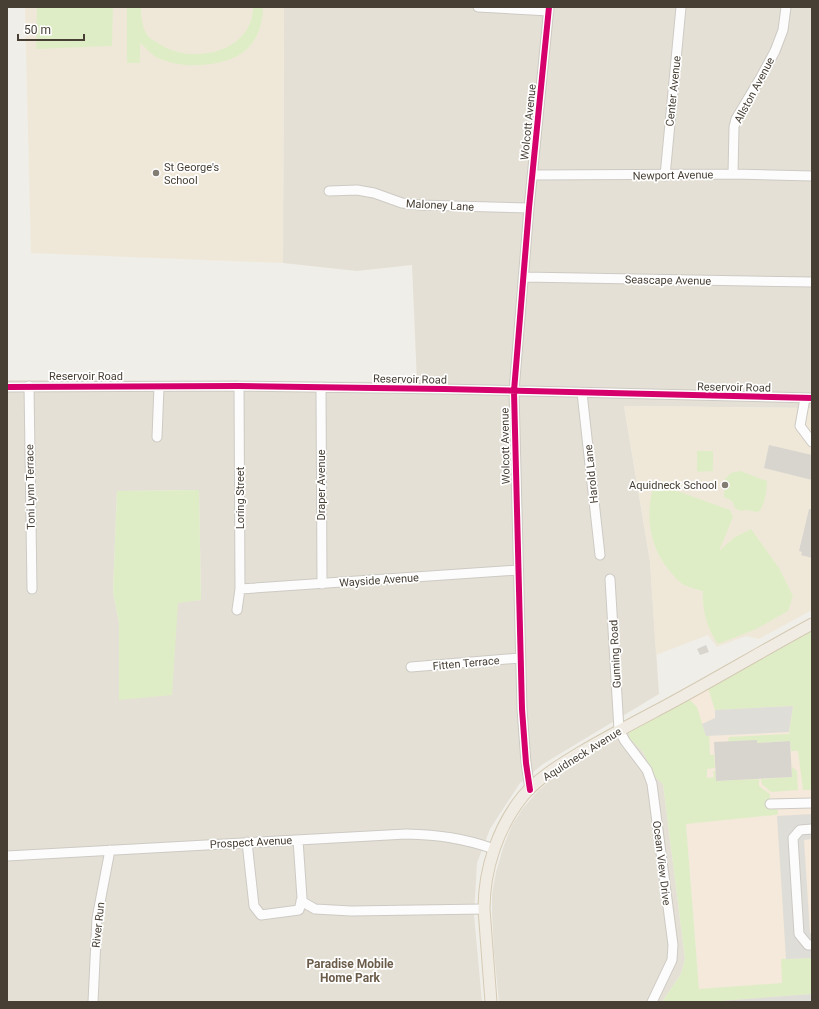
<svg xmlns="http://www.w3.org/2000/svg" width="819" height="1009" font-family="Roboto,sans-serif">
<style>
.residential{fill:#e5e0d5;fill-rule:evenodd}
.commercial{fill:#f4e9da}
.education{fill:#efe8d9}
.green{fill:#dfedc6}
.parking{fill:#dfddd8}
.building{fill:#d8d5cf}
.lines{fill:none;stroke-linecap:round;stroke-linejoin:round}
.minor-casing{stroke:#cdcac4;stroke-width:11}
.major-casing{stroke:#d4cab4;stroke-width:13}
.minor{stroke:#fdfcfc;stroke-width:9}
.major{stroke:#f1ece3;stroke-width:11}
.cycleway-casing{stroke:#fff;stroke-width:8}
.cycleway{stroke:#d6006c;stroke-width:6}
.poi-dot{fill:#827c73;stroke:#fff;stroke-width:1.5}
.labels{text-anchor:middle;stroke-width:3.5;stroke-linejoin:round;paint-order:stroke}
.street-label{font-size:11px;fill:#473f34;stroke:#fff}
.poi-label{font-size:11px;fill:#473f34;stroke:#fff;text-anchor:start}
.neighbourhood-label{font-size:12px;font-weight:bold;fill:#6b5c4a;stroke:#fff}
</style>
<rect width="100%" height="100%" fill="#f0eee8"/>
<path class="residential" d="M284 7H812V408L624 406 650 561 659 694 543 764 520 783 490 829 477 863 474 915 482 1002H7V380L417 382 412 265 357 271 283 263ZM199 490 201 600 178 602 119 699V622L113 593 117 491Z
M629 731 663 784 685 959 681 974 662 1002H499L494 952 492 913V894L496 872 504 845 512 825 523 808 539 790 561 771Z"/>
<path class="commercial" d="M812 631V1002H704L699 989 686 824 674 707Z"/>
<path class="education" d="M25 7H284L283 263 31 253Z
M624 406 812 408V610L759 639 746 636 717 647 708 635 656 655 650 561Z"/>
<path class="green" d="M37 7H113L112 46 36 49Z
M127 7H141C141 16 142 29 148 36 150 39 155 41 158 43 190 66 253 53 253 7H263C263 22 258 39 247 49 227 68 180 70 156 57 150 53 145 47 140 43V63H127Z
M697 451H713V471L697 472Z
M740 471 767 481C767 491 765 502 760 511L757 512 747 510 741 511 735 508 732 501 724 497V480L731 473Z
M655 483 730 510 733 517 719 551 735 537 751 529 779 568 793 596 788 611 756 629 718 644C707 628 702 611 703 591 696 589 688 587 682 584 677 580 673 575 669 570 649 546 644 512 655 483Z
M199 490 201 600 178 603 172 695 119 700V622L113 593 117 491Z
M812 631V790H803L798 751H791L790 741 759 743 728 742 729 737 789 734 793 706 715 710 708 688Z
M689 699 697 707 706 736H709L710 755H714L715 768 707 769V778L714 777 713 771H715L716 781 759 779V786L770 794V801L778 811V814L775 815 686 824 699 989 782 983 781 959 812 958V994L720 1001V1002H662L681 974 685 959 663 784 656 778 643 752 629 738V731Z
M792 767 797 771 798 790 771 792 762 784 761 779 792 777Z"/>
<path class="parking" d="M793 706 789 732 706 736 702 724 715 718V710Z
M812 814V839L804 840 810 933H812V958L786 959 777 816Z
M812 994V1002H720V1001Z"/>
<path class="building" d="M769 445 812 455V480L764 468Z
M809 509H812V558L801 555 802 552 799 551Z
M706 645 709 652 700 655 697 649Z
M757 740V743L790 741 792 777 716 781 714 742Z"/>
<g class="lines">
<g class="minor-casing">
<path id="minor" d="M478 7 549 11
M733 174 734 127 736 119 761 77 775 51 783 30 786 7
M533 175 733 174 812 176
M665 176 681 7
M329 191 357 190 374 193 402 203 420 205 529 208
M523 277 812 282
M29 386 32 589
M7 387 239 386 444 389 812 398
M321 387 322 584
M582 393 600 555
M805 398 800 426 812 442
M157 437 159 387
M610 579 619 730 625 741 647 770 652 784 673 945 672 960 652 1002
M240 589 518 570
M237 610 240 589 239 386
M411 667 520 658
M530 790 526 763 522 709 514 391 529 208 549 7
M770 804 812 803
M812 829 800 830 793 838 799 934 808 945H812
M247 842 254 906 261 915 299 910 302 898 298 840
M7 856 406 834C439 835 463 838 494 849
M301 901 315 909 351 911 484 909
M93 1002 97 918 110 850"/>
</g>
<g class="major-casing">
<path id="major" d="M491 1002 484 909C484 869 498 827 523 796 539 777 560 765 581 752 610 735 639 720 669 704 717 678 764 650 812 624"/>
</g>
<use href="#minor" class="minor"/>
<use href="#major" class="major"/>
<g class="cycleway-casing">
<path id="cycleway" d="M7 387 239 386 444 389 812 398
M530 790 526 763 522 709 514 391 529 208 549 7"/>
</g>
<use href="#cycleway" class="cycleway"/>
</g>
<g class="poi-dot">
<circle cx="156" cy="173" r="4"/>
<circle cx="725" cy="485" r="4"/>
</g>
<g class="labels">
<g class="street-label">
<text transform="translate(754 90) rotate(-62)" y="4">Allston Avenue</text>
<text transform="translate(673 91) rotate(-84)" y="4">Center Avenue</text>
<text transform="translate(528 122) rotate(-84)" y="4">Wolcott Avenue</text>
<text transform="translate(673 175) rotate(-1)" y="4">Newport Avenue</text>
<text transform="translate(440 205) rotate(3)" y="4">Maloney Lane</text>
<text transform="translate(668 280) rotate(1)" y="4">Seascape Avenue</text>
<text x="86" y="380">Reservoir Road</text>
<text transform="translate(410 379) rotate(1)" y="4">Reservoir Road</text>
<text transform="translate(734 387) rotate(1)" y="4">Reservoir Road</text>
<text transform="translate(505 446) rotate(-91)" y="4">Wolcott Avenue</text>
<text transform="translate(591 474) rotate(-96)" y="4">Harold Lane</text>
<text transform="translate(321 485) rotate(-90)" y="4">Draper Avenue</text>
<text transform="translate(30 487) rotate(-91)" y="4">Toni Lynn Terrace</text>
<text transform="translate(240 498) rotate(-90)" y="4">Loring Street</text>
<text transform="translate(379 580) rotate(-4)" y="4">Wayside Avenue</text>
<text transform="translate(615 654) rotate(-93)" y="4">Gunning Road</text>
<text transform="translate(466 663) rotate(-5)" y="4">Fitten Terrace</text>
<text transform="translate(582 754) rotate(-32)" y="4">Aquidneck Avenue</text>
<text transform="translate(251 842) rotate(-3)" y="4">Prospect Avenue</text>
<text transform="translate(662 863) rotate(83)" y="4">Ocean View Drive</text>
<text transform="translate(98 925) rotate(-84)" y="4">River Run</text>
</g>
<g class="poi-label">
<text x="164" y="171">St George's<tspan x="164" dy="13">School</tspan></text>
<text x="717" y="489" text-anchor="end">Aquidneck School</text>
</g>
<g class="neighbourhood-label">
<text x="350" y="968">Paradise Mobile<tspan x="350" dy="14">Home Park</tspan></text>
</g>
</g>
<rect width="819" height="1009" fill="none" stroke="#473f34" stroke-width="16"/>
<path d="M18 34v6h66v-6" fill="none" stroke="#473f34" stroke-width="2"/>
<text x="24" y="34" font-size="12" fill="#473f34" stroke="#ffffff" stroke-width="3" paint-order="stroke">50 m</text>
</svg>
